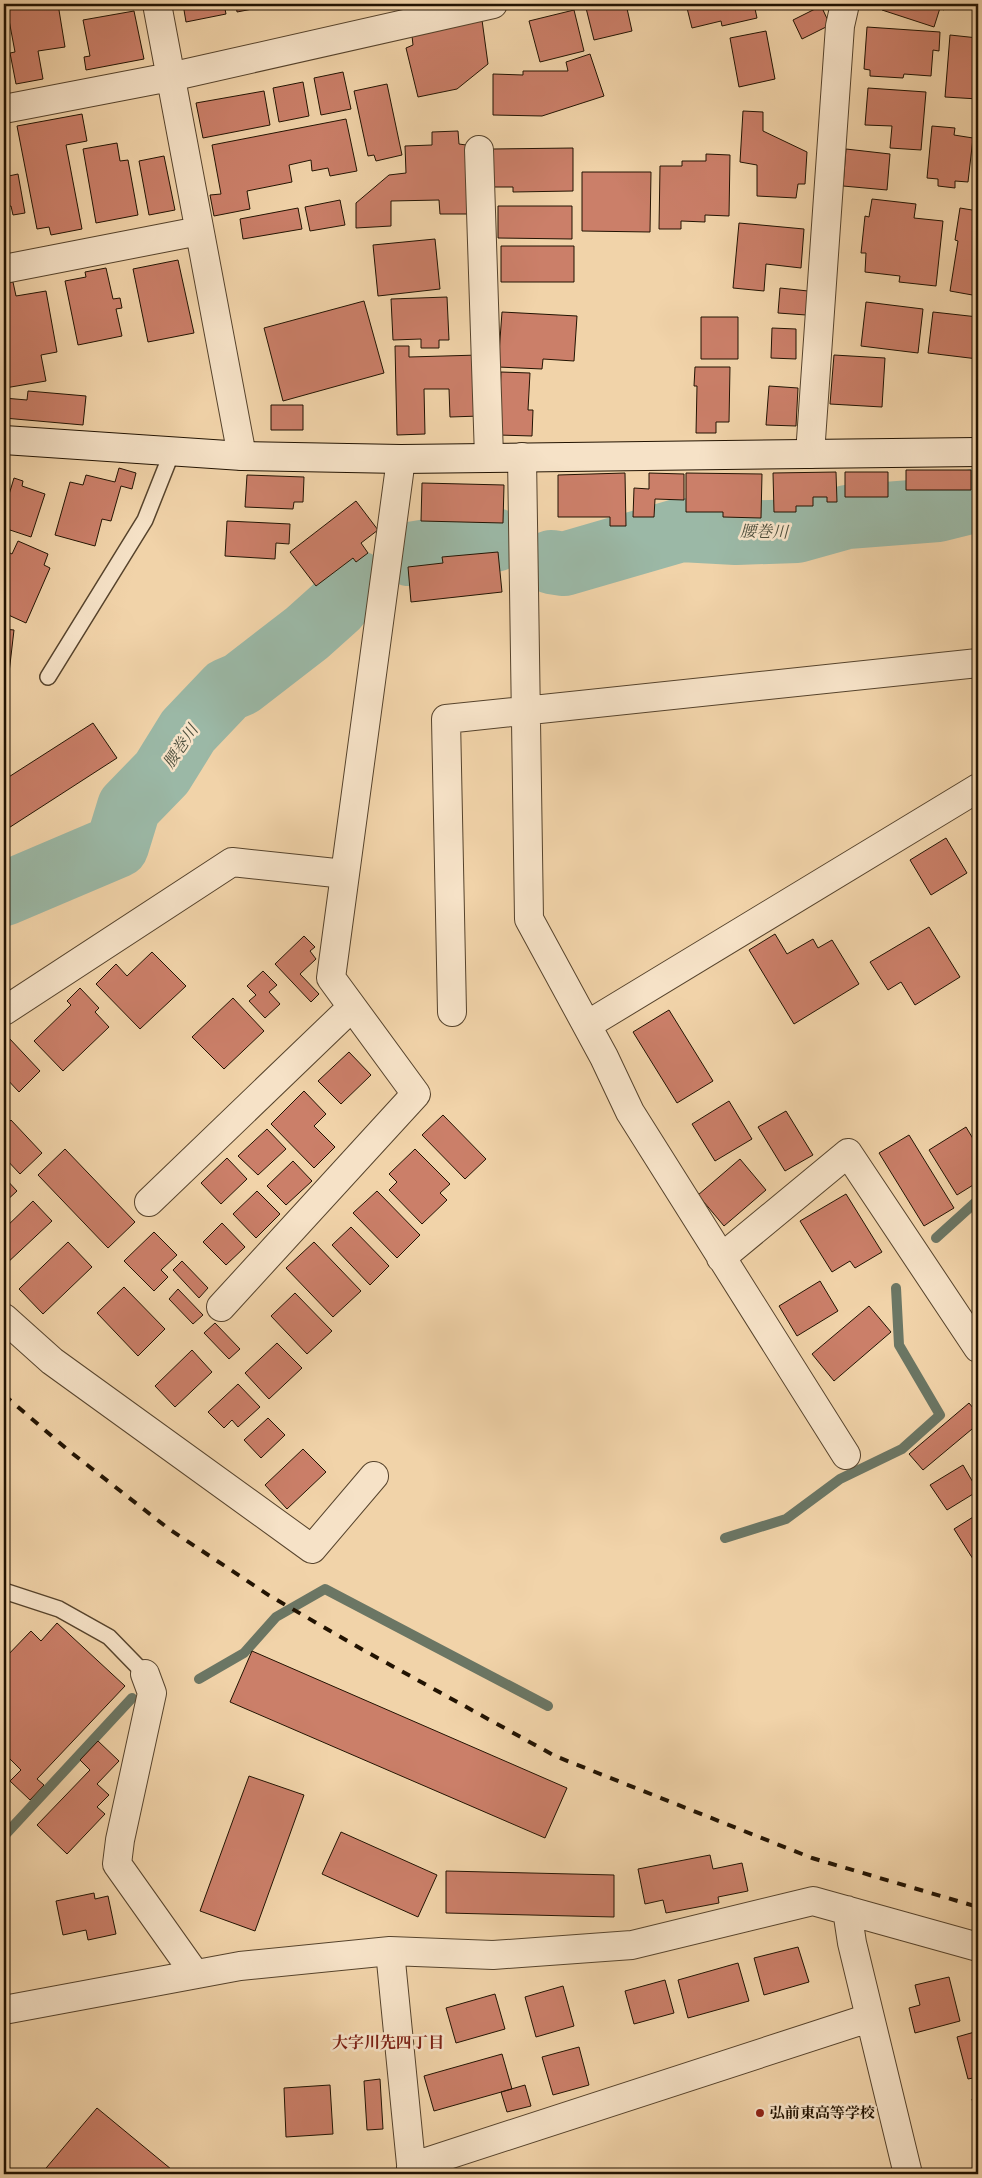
<svg xmlns="http://www.w3.org/2000/svg" width="982" height="2178" font-family="Cardo,'Noto Serif JP',serif">
<style>
.lines{fill:none;stroke-linecap:round;stroke-linejoin:round}
.stream{stroke:#6b7664;stroke-width:10}
.river{stroke:#9bb8a6;stroke-width:64}
.building{fill:#cb7f69;stroke:#221302}
.lane-casing{stroke:#56432c;stroke-width:18}
.street-casing{stroke:#56432c;stroke-width:30}
.secondary-casing{stroke:#221302;stroke-width:30}
.lane{stroke:#f6e2c7;stroke-width:15}
.street{stroke:#f6e2c7;stroke-width:28}
.secondary{stroke:#f6e2c7;stroke-width:28}
.rail{stroke:#221302;stroke-width:4;stroke-dasharray:9 9;stroke-linecap:butt}
.poi-dot{fill:#8f2418;stroke:#f6e2c7;stroke-width:2}
.labels{text-anchor:middle;stroke-width:5;stroke-linejoin:round;paint-order:stroke}
.poi-label{font-size:15px;font-weight:bold;fill:#221302;stroke:#f6e2c7;text-anchor:start}
.water-label{font-size:16px;font-style:italic;fill:#4c4d3b;stroke:#f6e2c7}
.neighbourhood-label{font-size:16px;font-weight:bold;fill:#7a1f14;stroke:#f6e2c7}
</style>
<rect width="100%" height="100%" fill="#f1d3a9"/>
<filter id="stains"><feTurbulence type="fractalNoise" baseFrequency=".004" numOctaves="4"/><feColorMatrix values="0 0 0 0 .2 0 0 0 0 .09 0 0 0 0 .02 0 0 0 .5 -.17"/></filter>
<radialGradient id="worn" r=".72"><stop offset=".6" stop-color="#630" stop-opacity="0"/><stop offset="1" stop-color="#630" stop-opacity=".3"/></radialGradient>
<g class="lines">
<path class="stream" d="M936 1238 978 1200
M725 1538 786 1519 840 1479 902 1449 940 1415 899 1345 896 1288
M199 1679 244 1653 276 1617 325 1589 548 1706
M4 1836 132 1698"/>
<path class="river" d="M409 554 495 540
M551 562 564 564 681 530 736 533 797 531 847 517 938 510 978 500
M4 894 117 846 129 807 162 773 188 731 227 690 241 684 307 633 336 607 356 582"/>
</g>
<path class="building" d="M6 4H58L65 47 38 51 43 79 16 84 10 53 15 52Z
M183 4H224L226 14 186 22Z
M236 4H273V5L237 12Z
M585 4H626L632 31 594 40Z
M686 4H754L757 18 722 26 721 21 692 28Z
M825 4 828 7 823 10 830 25 802 39 793 20Z
M884 4H946L944 10 940 8 934 27 882 10Z
M574 10 584 51 540 62 529 21Z
M134 11 144 59 86 70 84 57 90 56 83 20Z
M482 20 488 64 457 89 418 97 406 48 413 45 412 36Z
M867 27 940 32 939 51 933 50 931 76 904 74 903 78 870 76V70L864 69Z
M766 31 775 79 739 87 730 38Z
M950 35 978 38V99L945 97Z
M590 54 604 96 542 116 493 115V74L523 75V71H568L566 62Z
M343 72 351 109 321 115 314 78Z
M303 82 309 116 279 122 273 88Z
M387 84 402 155 376 161 374 155 368 156 354 91Z
M868 88 926 92 921 150 890 148 892 126 865 125Z
M264 91 270 125 203 138 196 103Z
M743 111 763 112V131L807 152 805 184H798L796 198 757 196V165L740 162Z
M82 114 87 141 66 145 82 229 51 235 49 227 37 229 17 126Z
M346 119 357 171 330 176 328 168 312 171 311 160 289 165 292 182 247 191 250 209 214 216 210 195 221 194 212 145Z
M932 126 955 128 954 135 973 138 968 182 955 181V188L938 186V179L927 178Z
M458 131 459 144 466 145 467 214H440L439 200 391 201V226L356 228V203L389 175 406 173 405 146 432 145V132Z
M117 143 120 161 128 160 138 215 96 223 83 149Z
M573 148V191L513 192V187H493V149Z
M846 149 890 154 887 190 843 186Z
M706 154 730 155 729 216 705 215V222L681 221V229H659L660 166H682V161H706Z
M164 156 175 210 149 215 139 161Z
M582 172H651L650 232 582 231Z
M18 174 25 213 13 215 11 206 4 207V177Z
M872 199 916 204 914 218 943 221 936 286 899 282 900 276 865 272 866 253H861L865 216 869 217Z
M340 200 345 225 310 231 305 207Z
M498 206H572V239L498 238Z
M298 208 302 229 243 239 240 219Z
M960 208 978 211V296L950 291 958 241 955 240Z
M739 223 804 229 801 268 766 264 764 291 733 288Z
M435 239 440 289 378 296 373 245Z
M501 246H574V282H501Z
M178 260 194 333 148 342 133 269Z
M106 268 113 299 120 298 122 308 116 309 122 336 78 345 65 281 86 277 85 272Z
M13 282 16 296 46 291 57 352 41 355 46 381 5 388 4 284Z
M780 288 808 291 806 315 778 313Z
M447 297 449 340H439V348H421V339L393 340 391 299Z
M364 301 384 373 283 401 264 328Z
M866 302 923 309 918 353 861 346Z
M502 312 577 316 574 361 543 359 542 369 498 367Z
M933 312 978 317V359L928 353Z
M701 317H738V359H701Z
M772 328 796 329V359L771 358Z
M395 346H409V357L479 355 480 416 450 417 449 389H424L425 434 397 435Z
M834 355 885 358 882 407 830 404Z
M695 367H730L729 422H716V433H696L697 386H694Z
M501 372 530 373 528 410H533L532 436 498 435Z
M769 386 798 388 796 426 766 425Z
M28 391 86 396 83 425 4 418V398L27 400Z
M271 405H303V430H271Z
M119 468 136 473 132 489 121 486 111 521 102 519 95 546 55 535 70 482 83 485 86 475 115 482Z
M906 470H971V490H906Z
M836 472 837 502H827V497H813V506H796V512H774L773 473Z
M845 472H888V497H845Z
M625 473 626 526H610V517H558V475Z
M649 473 684 474V500L655 499 654 517H633L634 488 649 489Z
M686 473 762 474 761 518 723 517V512H686Z
M247 475 304 477 303 502H294L293 509 245 507Z
M14 478 23 481 22 486 45 494 31 537 4 528V511Z
M422 483 504 485 503 523 421 521Z
M356 501 378 530 361 543 368 553 356 562 353 558 316 586 290 552Z
M227 521 290 524 289 544 276 543 275 559 225 556Z
M18 541 48 554 44 565 50 568 26 623 4 613V550L12 554Z
M498 552 502 592 411 602 408 567 443 563 442 557Z
M4 629 14 630 9 673 4 672Z
M93 723 117 758 4 831V780Z
M946 838 967 873 931 895 910 860Z
M929 927 960 977 915 1005 901 982 888 990 870 962Z
M775 934 787 954 813 939 818 948 832 940 859 984 794 1024 749 950Z
M304 936 315 947 310 951 316 959 300 974 319 994 311 1002 275 964Z
M152 952 186 986 140 1029 96 984 116 964 127 976Z
M263 971 277 985 269 992 280 1004 265 1018 249 1001 256 995 247 986Z
M80 988 99 1008 95 1012 109 1027 63 1071 34 1041 71 1005 67 1001Z
M233 998 264 1031 224 1069 192 1037Z
M669 1010 713 1081 677 1103 633 1032Z
M9 1038 40 1071 19 1092 4 1076V1043Z
M349 1052 371 1075 341 1104 318 1081Z
M304 1091 326 1114 314 1126 335 1147 314 1168 271 1124Z
M729 1101 752 1139 715 1161 692 1124Z
M786 1111 813 1155 785 1171 758 1127Z
M443 1115 486 1159 465 1179 422 1135Z
M11 1120 42 1153 20 1174 4 1157V1127Z
M966 1127 978 1147V1182L957 1195 929 1150Z
M267 1129 286 1149 258 1175 238 1156Z
M909 1135 954 1208 924 1226 879 1153Z
M65 1149 135 1222 108 1248 38 1175Z
M415 1149 450 1184 440 1193 447 1200 422 1224 389 1190 397 1182 389 1174Z
M227 1158 247 1179 221 1204 201 1183Z
M740 1159 766 1190 724 1226 698 1195Z
M293 1161 312 1181 286 1205 267 1186Z
M4 1177 17 1191 4 1203Z
M257 1191 280 1214 256 1238 233 1214Z
M377 1191 420 1235 397 1258 353 1213Z
M846 1194 882 1252 855 1268 850 1261 832 1272 800 1221Z
M33 1201 52 1221 5 1265 4 1263V1229Z
M222 1223 245 1247 226 1265 203 1242Z
M351 1227 389 1266 370 1285 332 1245Z
M154 1232 177 1255 161 1270 168 1277 154 1291 124 1261Z
M68 1242 92 1267 43 1314 19 1289Z
M314 1242 361 1291 333 1317 286 1268Z
M182 1261 208 1288 199 1298 173 1270Z
M820 1281 838 1311 797 1336 779 1306Z
M124 1287 165 1329 138 1356 97 1313Z
M178 1289 203 1315 193 1324 169 1299Z
M295 1293 332 1331 307 1354 271 1316Z
M869 1306 891 1332 834 1381 812 1354Z
M215 1323 240 1349 229 1359 204 1333Z
M277 1343 302 1368 269 1399 245 1373Z
M192 1350 212 1372 175 1407 155 1386Z
M238 1384 260 1407 238 1427 232 1420 224 1428 208 1412Z
M969 1403 978 1414V1424L923 1470 909 1454Z
M268 1418 285 1435 261 1458 244 1440Z
M303 1449 326 1472 287 1509 265 1485Z
M963 1465 978 1491 947 1510 930 1485Z
M978 1514V1556L973 1559 954 1529Z
M57 1623 125 1686 37 1779 44 1785 30 1800 10 1781 21 1770 4 1753V1659L31 1631 41 1641Z
M252 1651 567 1788 545 1838 230 1702Z
M98 1741 119 1761 97 1784 109 1795 97 1807 105 1814 67 1854 37 1825 90 1770 80 1760Z
M249 1776 304 1795 255 1931 200 1911Z
M341 1832 437 1875 418 1917 322 1874Z
M710 1855 713 1869 742 1863 748 1891 718 1897 719 1903 666 1913 663 1900 645 1904 638 1869Z
M446 1871 614 1875V1917L446 1913Z
M94 1893 95 1899 108 1896 116 1934 88 1940 86 1930 63 1935 56 1901Z
M798 1947 809 1982 764 1995 754 1958Z
M738 1963 749 2001 688 2018 678 1980Z
M949 1977 960 2021 915 2033 909 2008 920 2005 915 1985Z
M665 1980 674 2013 634 2024 625 1991Z
M563 1986 574 2026 536 2037 525 1997Z
M495 1994 505 2029 456 2043 446 2008Z
M978 2031V2077L968 2079 957 2037Z
M579 2047 589 2085 553 2095 542 2057Z
M502 2054 512 2089 434 2111 424 2076Z
M380 2079 383 2129 367 2130 364 2081Z
M330 2085 333 2134 286 2137 284 2088Z
M525 2085 531 2106 507 2112 501 2092Z
M978 2097V2124L972 2099Z
M97 2108 177 2174H41Z
M390 2172 391 2174H369Z"/>
<g class="lines">
<g class="lane-casing">
<path id="lane" d="M48 677 145 520 172 452
M4 1591 59 1609 109 1637 145 1674"/>
</g>
<g class="street-casing">
<path id="street" d="M157 4 242 456
M4 109 170 77 493 4
M479 150 489 457
M4 269 199 231
M810 454 840 26 845 4
M522 457 529 919 604 1057 630 1112 846 1455
M4 1011 232 862 345 874
M452 1012 446 719 978 663
M587 1025 978 788
M149 1202 352 1007
M721 1258 848 1153 978 1348
M221 1307 416 1094 331 978 401 459
M4 1318 52 1361 312 1549 374 1476
M145 1674 152 1693 120 1840 117 1864 195 1974
M847 1910 852 1943 908 2174
M390 1951 412 2174
M4 2010 240 1966 390 1951 493 1955 632 1945 813 1901 978 1947
M411 2167 869 2018"/>
</g>
<g class="secondary-casing">
<path id="secondary" d="M4 440 242 456 401 459 978 452"/>
</g>
<use href="#lane" class="lane"/>
<use href="#street" class="street"/>
<use href="#secondary" class="secondary"/>
<path class="rail" d="M4 1395 68 1450 169 1529 270 1596 365 1651 555 1756 812 1858 978 1907"/>
</g>
<circle class="poi-dot" cx="760" cy="2113" r="5"/>
<g class="labels">
<g class="poi-label">
<text x="770" y="2118">弘前東高等学校</text>
</g>
<g class="water-label">
<text transform="translate(764 531) rotate(1)" y="6">腰巻川</text>
<text transform="translate(180 746) rotate(-56)" y="6">腰巻川</text>
</g>
<g class="neighbourhood-label">
<text x="388" y="2048">大字川先四丁目</text>
</g>
</g>
<rect width="982" height="2178" fill="none" stroke="#f1d3a9" stroke-width="20"/>
<rect x="5" y="5" width="972" height="2168" fill="none" stroke="#221302" stroke-width="2.5"/>
<rect x="10" y="10" width="962" height="2158" fill="none" stroke="#221302"/>
<rect width="100%" height="100%" filter="url(#stains)"/>
<rect width="100%" height="100%" fill="url(#worn)"/>
</svg>
